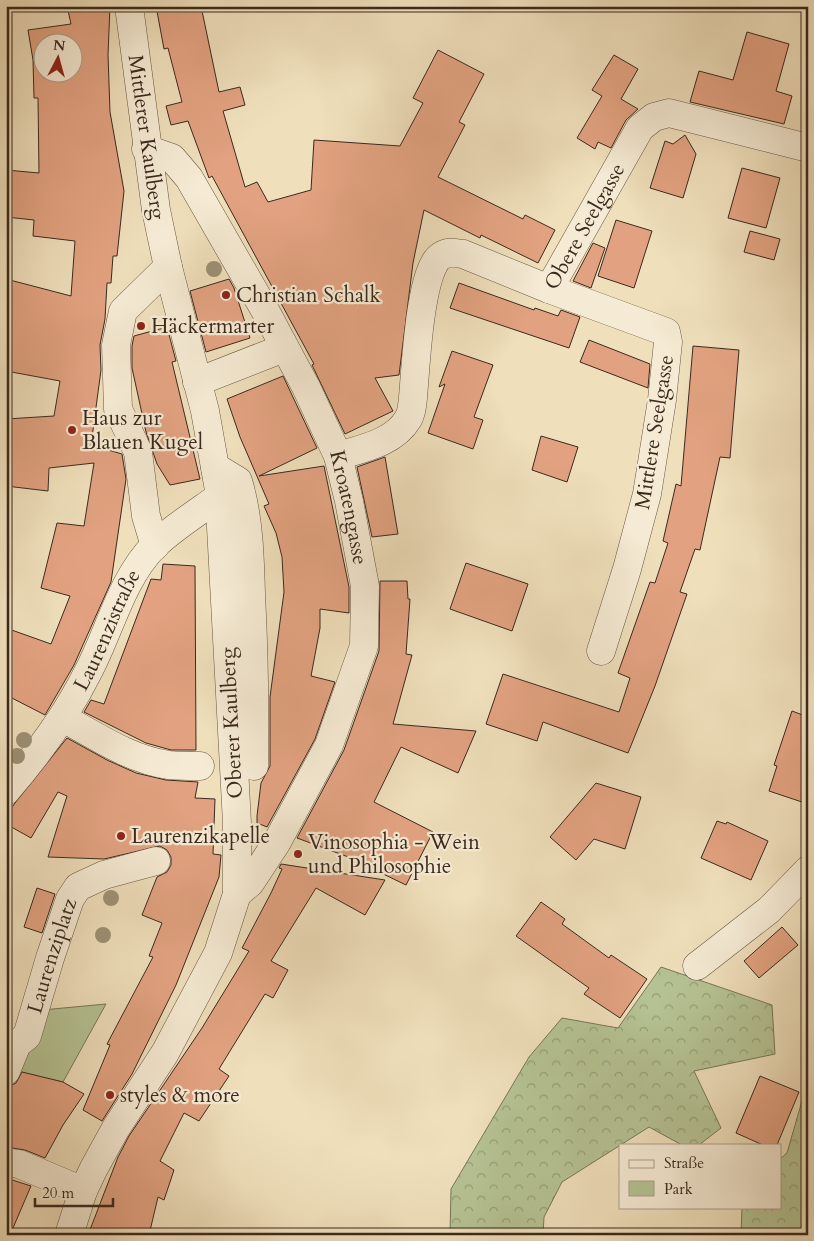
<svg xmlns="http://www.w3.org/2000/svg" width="814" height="1241" font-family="Cardo,serif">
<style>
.green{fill:#b5c293;stroke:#787658}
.forest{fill:url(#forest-crowns);stroke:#787658}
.building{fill:#e2a281;stroke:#3b291e;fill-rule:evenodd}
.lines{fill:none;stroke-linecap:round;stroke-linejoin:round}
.minor-casing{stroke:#685645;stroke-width:29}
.minor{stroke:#f5ead3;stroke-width:28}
.tree{fill:#9d9075}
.poi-dot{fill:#8f2418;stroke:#f5ead3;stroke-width:2}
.labels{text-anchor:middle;stroke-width:4.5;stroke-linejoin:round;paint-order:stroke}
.street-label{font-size:21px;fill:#3b291e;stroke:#f5ead3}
.poi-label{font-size:21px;fill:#3b291e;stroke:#f5ead3;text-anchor:start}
</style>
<defs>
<pattern id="forest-crowns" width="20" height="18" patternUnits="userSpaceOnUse" patternTransform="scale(1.25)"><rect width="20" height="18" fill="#b5c293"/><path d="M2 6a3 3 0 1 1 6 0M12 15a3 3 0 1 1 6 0" fill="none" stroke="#949e77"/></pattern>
</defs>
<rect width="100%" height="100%" fill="#efdfbb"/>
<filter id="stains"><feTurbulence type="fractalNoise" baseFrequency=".004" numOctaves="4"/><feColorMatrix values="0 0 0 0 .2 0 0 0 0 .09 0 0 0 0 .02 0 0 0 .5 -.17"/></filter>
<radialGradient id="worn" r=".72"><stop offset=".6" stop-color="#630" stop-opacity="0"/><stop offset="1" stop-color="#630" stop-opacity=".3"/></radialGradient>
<path class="green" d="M106 1004 63 1082 17 1071 42 1010Z"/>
<path class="forest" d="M661 967 772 1005 775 1054 694 1071 721 1128 699 1145H682L649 1127 562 1182 544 1217 543 1235H450L451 1189 529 1057 562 1018 618 1028Z
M808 1080V1235H741L742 1207H780V1159L787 1153Z"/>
<path class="building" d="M67 6H110L108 55 110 112 124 191 117 256H113L111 283H107L105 319 100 345 101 370 91 445 122 454 126 479 111 582 74 665 45 715 6 695V628L51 644 70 596 41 588 57 523 84 526 94 463 49 468 48 491 6 486V419L54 416 60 381 6 371V279L71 296 75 241 33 236 34 220 6 217V170L39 173 38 98H34L33 60 28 30 71 24ZM42 42H72V72H42Z
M156 6H201L219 92 240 87 245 105 223 111 245 187 257 182 268 202 311 190 314 140 400 146 423 103 413 98 438 50 484 74 459 122 465 125 438 177 523 219 525 215 555 230 538 263 481 235 480 238 424 210 413 263 399 375 375 378 393 411 345 434 312 365 314 364 212 176 209 178 188 121 171 125 166 106 182 102 168 48 164 49Z
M747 32 789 44 776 91 792 96 784 124 690 102 699 71 733 80Z
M614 55 638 69 621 99 638 109 626 120 611 148 598 142 595 149 577 138 602 96 592 90Z
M685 135 696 154 683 198 650 188 665 141 673 144Z
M742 168 780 178 766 228 728 218Z
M616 220 652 231 634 288 598 276Z
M750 231 780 239 774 260 744 252Z
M593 243 605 248 591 288 573 281Z
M229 279 234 288 250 338 206 352 190 291Z
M459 283 534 310 535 308 558 316 561 310 580 317 569 348 450 308Z
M167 327 176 361 172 362 200 479 170 485 157 464 146 432 132 368V346L134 336Z
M589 340 650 364 648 388 580 362Z
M693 346 739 350 730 458 720 457 700 550 695 549 680 592 687 594 655 686 628 753 543 722 537 741 486 724 503 674 619 712 630 678 618 673 650 582 655 583 668 543 663 541 676 484 681 486Z
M452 351 493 365 474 417 483 420 473 449 428 433 445 384 439 387Z
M283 376 317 448 259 476 324 466 349 587V613L320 609V628L311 676 335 682 315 739 267 827 257 823V816L261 783 270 766V697L284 592 282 557 276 533 264 506 269 504 240 437 227 399Z
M541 436 578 447 567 482 532 470Z
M385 457 398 534 372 537 357 467Z
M466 563 528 584 512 631 450 609Z
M163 564 195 566 196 750H171L146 743 84 712 91 700 104 704 151 579 161 580Z
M380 581H407L408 599H410L406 654 412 655 393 724 476 731 458 773 401 747 374 802 433 832 406 885 377 871 378 868 297 838 344 750 379 651Z
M792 711 808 717V804L769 791 777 766 774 765Z
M67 738 107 760 136 773 166 780 198 782 195 798 215 799 213 854 221 855 219 877 176 985 132 1074 102 1121 83 1110 110 1045 107 1044 153 957 149 956 162 923 142 915 157 877 167 872 171 865V857L167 850 160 846 104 859 48 857 67 796 58 792 31 838 6 824V816L15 803Z
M596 783 641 797 625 849 594 839 576 860 550 837Z
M717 821 726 824 727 822 768 841 751 880 701 858Z
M281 864 385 880 365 915 316 888 271 961 288 970 273 998 265 994 219 1069 229 1076 199 1121 184 1113 160 1161 174 1170 164 1200 158 1197 149 1235H88L118 1157 129 1136 202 1028 249 951 242 948 271 893 282 869 279 868Z
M37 888 55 894 42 933 24 927Z
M541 902 565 919 562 924 609 958 611 955 647 979 620 1018 584 994 589 988 516 936Z
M782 927 798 945 759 978 744 961Z
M22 1072 63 1082 84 1094 63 1125 45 1158 25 1150 6 1147V1101L12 1085 16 1083Z
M760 1076 799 1092 777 1145H763L736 1133Z
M6 1178 31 1186 10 1235H6Z"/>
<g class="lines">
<g class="minor-casing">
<g id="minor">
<path id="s1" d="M146 149 172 158 189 178 266 312 306 387 338 456 349 501 365 586 364 646 329 745 277 842 250 883 237 894"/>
<path id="s2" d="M549 289 640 128 654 117 669 113 808 148"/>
<path d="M197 382 284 348"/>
<path d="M338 456C361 449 394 443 408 419 413 411 413 395 414 385 416 361 421 267 441 256 448 251 455 253 463 254L549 289 666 332 668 342 662 400 647 494 627 569 601 651"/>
<path d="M215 467 238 481C249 517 250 557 251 594 254 652 255 709 254 766"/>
<path d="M155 546 146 516 138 452 118 409 116 345 123 311 168 267"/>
<path d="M63 718C96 736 131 760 169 765 179 766 190 766 200 766"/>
<path id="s3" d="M6 791C38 754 66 716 88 672 110 631 121 579 155 545 174 527 198 512 219 497"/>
<path d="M697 966 769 910 808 870"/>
<path id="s4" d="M6 1071 17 1044 27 1036 50 958 70 899 78 887 104 875 156 861"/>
<path d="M6 1162 19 1164 83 1191"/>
<path d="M69 1235 83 1191 94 1168 116 1128 165 1053 218 953 237 894V823L219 490 205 411 168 267 156 210 129 6"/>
</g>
</g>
<use href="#minor" class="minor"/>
</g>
<g class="tree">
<circle cx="214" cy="269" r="8"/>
<circle cx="24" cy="740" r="8"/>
<circle cx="17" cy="756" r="8"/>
<circle cx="111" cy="898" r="8"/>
<circle cx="103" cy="935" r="8"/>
</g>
<g class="poi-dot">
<circle cx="226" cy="295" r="5"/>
<circle cx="141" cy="326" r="5"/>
<circle cx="72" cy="430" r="5"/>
<circle cx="121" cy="836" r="5"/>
<circle cx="298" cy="854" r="5"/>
<circle cx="110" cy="1095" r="5"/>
</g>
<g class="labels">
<g class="street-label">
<text transform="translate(147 137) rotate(82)" y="7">Mittlerer Kaulberg</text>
<text dy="7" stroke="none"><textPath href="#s2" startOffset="72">Obere Seelgasse</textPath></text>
<text transform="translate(654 432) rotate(-81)" y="7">Mittlere Seelgasse</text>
<text dy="7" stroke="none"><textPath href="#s1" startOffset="422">Kroatengasse</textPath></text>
<text dy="7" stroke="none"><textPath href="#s3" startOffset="191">Laurenzistraße</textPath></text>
<text transform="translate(231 723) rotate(-93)" y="7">Oberer Kaulberg</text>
<text dy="7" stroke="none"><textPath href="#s4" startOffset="126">Laurenziplatz</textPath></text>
</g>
<g class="poi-label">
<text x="236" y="302">Christian Schalk</text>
<text x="151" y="333">Häckermarter</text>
<text x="82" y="425">Haus zur<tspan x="82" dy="24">Blauen Kugel</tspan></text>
<text x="131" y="843">Laurenzikapelle</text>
<text x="308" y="849">Vinosophia - Wein<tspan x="308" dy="24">und Philosophie</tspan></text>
<text x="120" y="1102">styles &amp; more</text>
</g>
</g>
<rect width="814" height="1241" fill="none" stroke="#efdfbb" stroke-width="25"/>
<rect x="8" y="8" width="799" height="1226" fill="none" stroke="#3b291e" stroke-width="2.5"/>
<rect x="12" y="12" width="789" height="1216" fill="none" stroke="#3b291e"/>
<rect x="619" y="1144" width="162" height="65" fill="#f5ead3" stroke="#ab9d8b"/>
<rect x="629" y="1160" width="25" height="8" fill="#f5ead3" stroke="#ab9d8b"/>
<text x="664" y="1168" font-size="15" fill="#3b291e">Straße</text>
<rect x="629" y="1181" width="25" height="15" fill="#b5c293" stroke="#ab9d8b"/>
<text x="664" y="1194" font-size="15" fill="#3b291e">Park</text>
<g transform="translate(58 58) rotate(6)"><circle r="24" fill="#f5ead3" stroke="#ab9d8b"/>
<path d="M0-4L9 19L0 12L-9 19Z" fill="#8f2418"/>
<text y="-8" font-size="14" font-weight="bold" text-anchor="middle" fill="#3b291e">N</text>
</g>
<path d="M35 1198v8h78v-8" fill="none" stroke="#3b291e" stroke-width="2.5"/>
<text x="42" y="1198" font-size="15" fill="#3b291e" stroke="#f5ead3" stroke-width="4" paint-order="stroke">20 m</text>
<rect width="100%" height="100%" filter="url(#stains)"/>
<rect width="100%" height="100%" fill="url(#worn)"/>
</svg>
